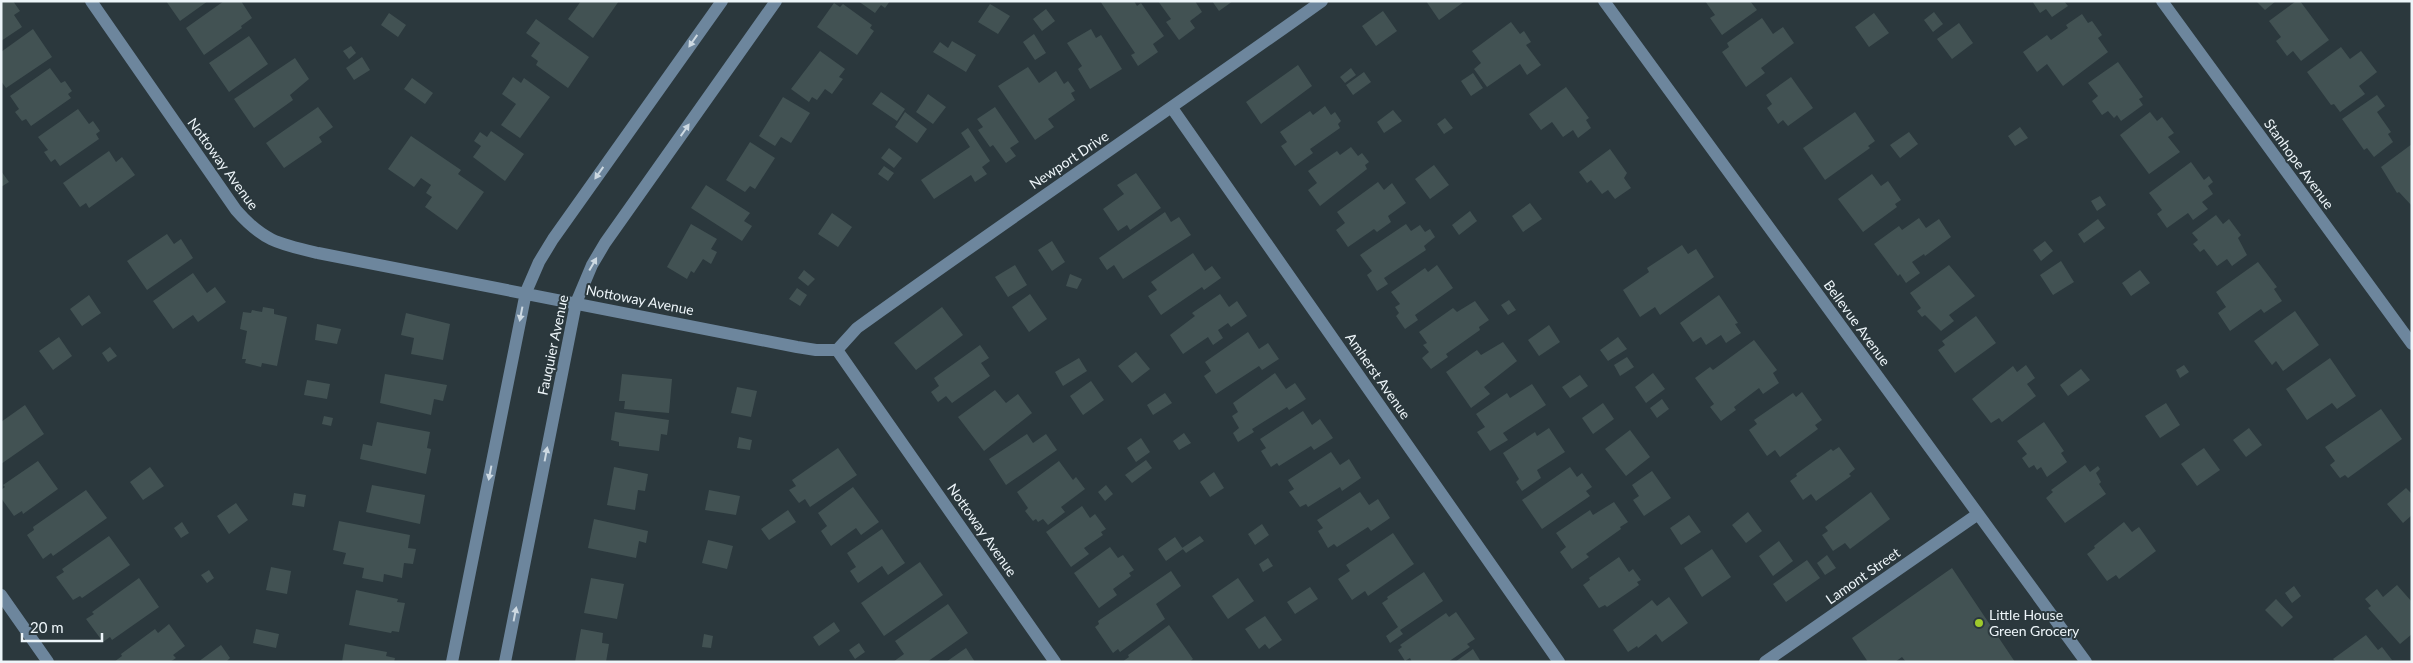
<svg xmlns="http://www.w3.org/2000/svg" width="2413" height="663" font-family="Lato,sans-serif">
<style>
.building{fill:#425253}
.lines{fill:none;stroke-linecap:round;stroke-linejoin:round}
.minor{stroke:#6d869d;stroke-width:12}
.oneway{fill:#cdd9e2}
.poi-dot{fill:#9fca2c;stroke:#2b383d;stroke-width:2}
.labels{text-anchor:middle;stroke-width:4;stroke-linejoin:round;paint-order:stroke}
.street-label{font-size:14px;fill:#edf5f9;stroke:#2b383d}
.poi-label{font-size:14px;fill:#edf5f9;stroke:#2b383d;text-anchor:start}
</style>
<rect width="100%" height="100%" fill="#2b383d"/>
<path class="building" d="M1 1H13L20 11 14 15 22 27 1 41Z
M166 1H208L180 21Z
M224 1H241L252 18 241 26 242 28 204 55 186 28Z
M581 1H619L593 38 568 19Z
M858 1H890L885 8 881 5 875 13Z
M1100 1H1134L1137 6 1141 3 1164 36 1153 44 1158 52 1138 66 1131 55 1135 53Z
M1158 1H1195L1202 12 1190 21 1195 28 1179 40 1166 22 1171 19Z
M1212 1H1233L1219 11Z
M1426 1H1465L1439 20Z
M1705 1H1750L1757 10 1722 35 1710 18 1715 15Z
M2032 1H2064L2068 6 2052 17 2046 9 2040 13Z
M2256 1H2276L2265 10Z
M2296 1H2300L2329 40 2301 61 2293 51 2287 56 2276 41 2281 37 2269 21Z
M834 3 840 7 843 4 872 25 870 28 874 31 857 55 817 27Z
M990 4 1010 16 998 34 978 22Z
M1046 9 1055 21 1042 31 1033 19Z
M1383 11 1397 31 1376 46 1362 26Z
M1934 12 1943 24 1933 32 1924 20Z
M389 13 406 25 398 37 381 25Z
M1874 13 1889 33 1869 47 1855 27Z
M2082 14 2088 23 2092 21 2102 35 2098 38 2108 52 2063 86 2047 64 2037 72 2023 52 2047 35 2051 40 2068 28 2066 25Z
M1762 18 1773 34 1783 27 1794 43 1761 68 1765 73 1746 87 1722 52 1729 47 1727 43Z
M536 19 589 57 568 88 536 65 538 61 531 56 540 43 526 33Z
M1511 22 1520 34 1524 31 1531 42 1526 45 1541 65 1527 75 1520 64 1487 87 1474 69 1481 63 1472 51Z
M1959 23 1973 43 1952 59 1937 39Z
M33 29 52 57 6 88 1 81V52Z
M1091 29 1096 38 1101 35 1122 69 1090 89 1078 69 1082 66 1067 43Z
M1034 34 1046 53 1035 60 1023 42Z
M249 36 268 64 229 92 209 63Z
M952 41 976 55 966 72 933 52 940 42 948 48Z
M351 46 356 53 349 59 343 51Z
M2341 47 2350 59 2361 51 2377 72 2359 86 2365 94 2340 112 2334 104 2331 105 2307 72Z
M820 51 845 69 839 77 843 79 832 94 825 89 817 100 812 97 809 102 791 89Z
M362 57 370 70 354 80 346 68Z
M295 58 309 79 290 95 293 100 254 128 234 99Z
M2118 62 2143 97 2139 99 2143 105 2121 121 2117 115 2114 118 2108 111 2102 115 2092 101 2098 96 2088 83Z
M1298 65 1312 86 1261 124 1246 102Z
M1028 67 1039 83 1056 71 1064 84 1068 81 1075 91 1071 93 1075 100 1048 119 1054 127 1035 140 998 86Z
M50 68 61 83 65 81 72 91 68 94 71 98 31 126 26 119 22 121 15 112 19 109 10 96Z
M1351 68 1356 75 1345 83 1340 77Z
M1364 72 1371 82 1353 95 1346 85Z
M1473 73 1483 88 1471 96 1461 81Z
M513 77 521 83 524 78 550 97 520 138 501 125 516 104 502 94Z
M1791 77 1813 108 1788 126 1783 120 1778 124 1767 108 1772 104 1766 95Z
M412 78 433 93 425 104 404 89Z
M1566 87 1589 118 1586 120 1591 128 1578 138 1573 130 1563 137 1552 122 1541 130 1529 114Z
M881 92 905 109 897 121 872 104Z
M928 94 946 107 933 124 916 112Z
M2377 95 2385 106 2377 112 2391 132 2388 134 2393 142 2374 157 2367 148 2364 150 2342 119Z
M783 97 810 113 791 143 781 137 775 146 759 136Z
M1325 106 1331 115 1335 112 1341 121 1338 124 1340 128 1310 149 1313 153 1295 166 1281 146 1287 142 1280 132 1310 111 1313 115Z
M318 107 333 127 319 137 322 142 284 168 266 143Z
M995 107 1019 142 1010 148 1016 156 1006 163 993 145 990 147 978 130 983 127 977 119Z
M78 109 89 124 93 121 100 131 96 134 99 139 60 166 55 159 51 162 44 152 48 150 38 137Z
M1393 110 1402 121 1384 133 1377 122Z
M905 112 927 129 917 143 895 127Z
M1855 112 1875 141 1868 146 1870 148 1825 180 1803 148Z
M2150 112 2157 121 2162 117 2174 133 2168 137 2180 152 2149 174 2120 135Z
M1445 118 1453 128 1444 134 1437 124Z
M2020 127 2028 138 2015 146 2008 136Z
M968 128 990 161 982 167 987 174 975 182 971 175 934 199 921 180 970 147 961 133Z
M491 131 524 154 505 181 473 157 481 146 474 141 480 132 487 137Z
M1909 132 1918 144 1900 158 1890 145Z
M411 136 461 170 458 174 484 192 457 230 425 207 432 197 426 193 431 185 421 178 414 187 388 169Z
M750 142 775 158 755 189 750 186 745 192 726 180Z
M2412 144V206L2399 192 2397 193 2381 167Z
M1351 147 1358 156 1362 153 1369 162 1365 165 1367 169 1320 206 1308 190 1317 183 1308 171 1337 151 1340 155Z
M889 148 902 158 894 168 881 158Z
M1610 149 1627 173 1624 178 1631 188 1615 199 1608 190 1602 194 1591 180 1587 183 1579 172Z
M109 151 116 162 122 157 135 175 89 208 86 203 80 207 63 183Z
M2191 162 2204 180 2209 176 2213 182 2208 186 2213 194 2202 202 2208 209 2193 220 2188 213 2167 228 2157 214 2162 210 2149 193Z
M1434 165 1449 185 1430 199 1415 179Z
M884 166 894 173 888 181 878 174Z
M1 171 9 182 1 187Z
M1136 173 1161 208 1130 230 1127 225 1118 231 1103 209 1124 194 1117 185Z
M1872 174 1881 186 1888 181 1901 200 1895 204 1897 207 1863 232 1838 199Z
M1378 182 1384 190 1392 183 1406 203 1388 216 1391 222 1377 232 1374 229 1348 247 1336 230 1345 223 1337 212Z
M706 185 750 213 744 221 752 226 742 241 691 208Z
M2100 196 2106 205 2097 211 2091 201Z
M1530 203 1542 219 1523 232 1512 216Z
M1470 211 1477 221 1459 235 1452 225Z
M1165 212 1171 222 1179 217 1191 235 1123 279 1114 265 1107 270 1099 258Z
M832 213 852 227 838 247 818 234Z
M2216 215 2223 224 2229 219 2241 235 2238 238 2247 255 2232 266 2227 259 2217 266 2204 249 2200 252 2193 244 2198 240 2192 233Z
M1919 218 1926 228 1939 219 1951 237 1925 256 1924 254 1912 262 1920 273 1906 283 1900 274 1898 276 1874 244 1899 226 1902 230Z
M2098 219 2105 228 2084 243 2078 234Z
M691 224 717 239 711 249 717 252 711 264 703 259 694 273 691 271 687 279 667 267Z
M1406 224 1411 231 1420 225 1425 232 1430 229 1435 237 1424 246 1426 250 1384 278 1388 284 1377 291 1367 275 1372 271 1360 255Z
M167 234 174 244 181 239 193 258 147 290 127 261Z
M1052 241 1065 262 1052 271 1038 250Z
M2045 241 2053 251 2041 261 2033 250Z
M1682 245 1688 254 1696 249 1714 277 1660 315 1655 307 1640 317 1623 290 1649 272 1647 268Z
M1193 253 1205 271 1212 266 1221 278 1204 290 1202 287 1161 315 1148 296 1157 290 1151 282Z
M2061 261 2074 282 2053 295 2040 275Z
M2258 262 2277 287 2274 289 2282 301 2264 313 2261 309 2230 331 2218 313 2226 307 2216 292Z
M1015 265 1027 285 1008 297 995 277Z
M1437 265 1453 288 1415 315 1418 320 1405 329 1396 316 1399 313 1395 307 1400 304 1391 292 1425 268 1428 272Z
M1949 265 1975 296 1949 315 1954 321 1941 331 1925 315 1922 317 1917 311 1921 308 1910 293Z
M804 270 815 279 808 286 798 278Z
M2140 270 2150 283 2131 296 2122 283Z
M193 273 207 293 215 287 226 302 198 322 193 315 173 329 153 301Z
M1070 274 1082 279 1077 289 1066 286Z
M797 288 807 295 800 306 789 299Z
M1030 294 1047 319 1029 332 1012 307Z
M1220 294 1229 307 1237 301 1247 316 1231 327 1228 323 1218 330 1223 338 1213 345 1208 337 1183 354 1170 335 1195 316 1192 313Z
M89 295 101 313 82 326 70 309Z
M1719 295 1738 323 1735 324 1741 333 1726 343 1721 335 1706 345 1701 337 1693 342 1680 323Z
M1509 300 1516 310 1508 315 1501 305Z
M1475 301 1489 320 1479 327 1480 330 1446 354 1448 357 1431 369 1422 358 1429 352 1423 345 1427 343 1419 332 1453 308 1457 312Z
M263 307 274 309V314L287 317 277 366 262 363 261 367 245 363 246 359H242L247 331 240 329 243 312 251 313 252 310 262 312Z
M942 307 963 335 916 370 894 343Z
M2295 311 2319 345 2283 371 2276 361 2272 365 2254 341Z
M406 313 450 324 443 360 411 354 414 338 401 335Z
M1976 316 1996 343 1955 373 1938 350 1945 345 1942 341Z
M317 324 341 329 337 344 315 340Z
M1549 325 1560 342 1539 356 1528 340Z
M1248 332 1259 349 1268 343 1279 359 1262 370 1259 366 1216 394 1204 376 1211 371 1205 362Z
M59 337 72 356 53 370 39 351Z
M1618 337 1627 349 1608 361 1600 350Z
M1754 340 1777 370 1773 373 1779 383 1763 394 1759 388 1734 407 1736 410 1721 421 1710 407 1714 404 1695 378 1710 367 1713 370Z
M1503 342 1517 361 1484 387 1490 394 1471 408 1446 372 1477 350 1481 355Z
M980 345 989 358 981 363 990 376 952 403 946 396 938 402 931 392 939 386 934 378Z
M110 347 117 356 108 362 102 353Z
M1136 352 1150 369 1132 383 1118 366Z
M1627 357 1634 367 1620 376 1614 365Z
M1079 358 1087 371 1063 386 1055 372Z
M2330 358 2356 396 2337 409 2332 403 2307 420 2286 389Z
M2026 365 2035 378 2027 384 2036 396 2002 422 1999 418 1991 423 1972 399 2013 366 2017 372Z
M2184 365 2189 372 2180 378 2176 370Z
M2081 369 2090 380 2068 396 2060 385Z
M1275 373 1286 389 1295 383 1306 399 1289 410 1287 407 1252 429 1254 432 1238 442 1233 433 1239 428 1232 416 1238 412 1233 403Z
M1653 373 1665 389 1646 403 1635 387Z
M385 374 447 385 443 401 434 399 431 415 380 403Z
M622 374 672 379 669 413 624 409 625 401H619Z
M1580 375 1588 386 1570 398 1562 387Z
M307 380 330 384 327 399 304 395Z
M1091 381 1104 400 1083 415 1070 396Z
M1532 384 1546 405 1503 433 1508 440 1490 451 1477 432 1485 427 1476 414 1507 393 1510 398Z
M737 387 757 391 751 417 731 413Z
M995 390 1006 403 1018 394 1032 413 984 451 958 417Z
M1802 392 1822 420 1815 425 1818 429 1780 457 1775 450 1767 456 1749 430 1757 424 1754 420 1793 393 1796 397Z
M1165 393 1172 403 1153 415 1147 405Z
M1662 399 1669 409 1657 418 1650 408Z
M1603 403 1614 419 1593 434 1582 418Z
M2166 403 2180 425 2160 438 2145 416Z
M25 405 44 434 1 464V422Z
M2381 409 2402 439 2348 478 2345 475 2340 478 2330 465 2335 461 2325 447Z
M1303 411 1312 425 1320 419 1333 438 1314 450 1311 446 1279 466 1277 463 1271 467 1261 451 1266 448 1260 439Z
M615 412 669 420 667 435 661 434 659 451 619 446V442L611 440Z
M324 416 333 418 331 426 322 424Z
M377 422 430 432 427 448 431 449 426 474 360 459 363 444 372 446Z
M2044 422 2064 451 2061 453 2067 462 2047 477 2041 467 2037 470 2034 465 2029 468 2022 458 2027 454 2017 441Z
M1549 428 1565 452 1537 470 1541 478 1522 491 1516 482 1519 479 1503 453 1535 432 1537 436Z
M2249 428 2262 445 2246 457 2233 440Z
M1630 430 1650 457 1626 476 1605 449Z
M1184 433 1191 443 1179 450 1173 441Z
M1027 434 1033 443 1046 434 1057 450 1006 485 989 459Z
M739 437 752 440 750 450 737 448Z
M1141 438 1150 452 1136 462 1127 448Z
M1839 447 1855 469 1849 474 1851 476 1816 501 1811 494 1803 500 1790 481 1797 476 1796 474 1831 449 1833 451Z
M838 448 857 475 810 507 805 499 799 503 789 490 796 486 792 480Z
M2204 448 2220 470 2197 486 2181 464Z
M1331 452 1340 465 1349 459 1361 478 1342 491 1340 487 1308 507 1306 504 1300 507 1289 492 1294 489 1288 480Z
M1146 460 1152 468 1132 483 1125 475Z
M38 461 58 489 23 514 22 511 14 516 1 498V490L5 487 3 485Z
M1059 461 1073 480 1076 477 1085 489 1061 507 1065 512 1048 525 1043 519 1038 522 1036 519 1033 521 1025 511 1028 508 1017 492Z
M2085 465 2090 472 2098 466 2100 469 2096 473 2101 482 2099 484 2106 494 2065 523 2046 498 2053 492 2051 490Z
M150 467 164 486 143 500 130 482Z
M614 467 648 474 645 491 638 490 635 510 607 505Z
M1570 467 1577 477 1582 473 1592 487 1586 491 1590 496 1542 529 1522 500Z
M1652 471 1671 498 1644 516 1633 500 1639 496 1632 485Z
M1214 472 1224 488 1210 497 1200 482Z
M372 485 425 495 420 524 366 512Z
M1106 485 1113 494 1105 501 1098 492Z
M853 487 879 522 861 535 856 528 831 546 821 531 827 526 818 513Z
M2406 488 2412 494V515L2403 523 2387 504Z
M86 490 107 518 53 556 51 553 43 559 27 535 34 530 33 527Z
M709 490 740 496 736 515 705 510Z
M1360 492 1369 505 1378 499 1390 518 1371 531 1368 527 1337 547 1334 544 1328 548 1318 531 1323 528 1317 520Z
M1871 492 1890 519 1850 549 1845 543 1833 551 1822 535 1828 531 1825 527Z
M294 493 306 495 304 507 292 505Z
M1614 502 1628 522 1620 527 1621 529 1586 554 1589 557 1572 569 1560 552 1566 547 1556 533 1590 510 1593 515Z
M236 503 248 520 229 534 217 516Z
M1082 506 1090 518 1095 514 1106 529 1101 532 1103 535 1084 548 1089 554 1071 567 1046 532Z
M788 510 796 522 769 540 761 529Z
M1748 512 1762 531 1746 543 1732 525Z
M1689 515 1701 532 1681 545 1670 528Z
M594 519 648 531 646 543 639 541 636 558 588 548Z
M339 521 410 535 408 548 416 549 413 564 404 563 402 578 384 574 383 582 362 578 364 568 343 564 346 553 333 550Z
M182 522 189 533 181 538 174 528Z
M2124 522 2132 532 2139 527 2156 551 2119 579 2116 575 2107 581 2087 554 2095 548 2094 546Z
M1262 524 1269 535 1255 545 1248 534Z
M882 529 905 563 888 575 882 566 858 583 850 571 856 567 847 553Z
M1393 533 1414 564 1368 596 1365 591 1352 600 1338 579 1350 571 1346 565Z
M109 536 130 565 82 598 80 596 73 600 56 577 64 572 62 569Z
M1200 536 1204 541 1186 553 1182 548Z
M1175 537 1183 549 1166 561 1158 549Z
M708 540 733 546 727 569 702 563Z
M1779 541 1793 561 1773 576 1759 556Z
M1110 547 1118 558 1123 555 1134 570 1129 573 1131 576 1113 589 1117 595 1099 608 1074 573Z
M1712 549 1731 577 1702 597 1684 568Z
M1827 555 1836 568 1825 575 1817 563Z
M1619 557 1629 572 1633 569 1641 580 1637 582 1639 585 1607 607 1605 605 1599 608 1583 585 1590 580 1589 578Z
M1268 558 1273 566 1263 572 1259 564Z
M1807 560 1820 578 1786 602 1773 584Z
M920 562 943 595 884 636 861 603Z
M271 567 291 571 287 594 266 590Z
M1952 568 2015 662H1906L1902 657 1895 662H1868L1852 638Z
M209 570 214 578 207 583 201 575Z
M1171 571 1181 586 1156 604 1165 619 1120 652 1118 649 1113 653 1095 627 1099 624 1098 621Z
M1424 572 1443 601 1400 630 1403 634 1390 643 1386 636 1398 627 1382 603 1388 599 1387 597Z
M139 578 159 607 112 640 110 637 103 642 86 619 94 614 92 612Z
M591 578 624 584 617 619 584 613Z
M1238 578 1254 601 1228 619 1212 596Z
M2397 585 2412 602V634L2400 644 2368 608 2371 606 2365 599 2377 589 2383 597Z
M2294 586 2301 596 2292 603 2285 593Z
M1310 587 1318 599 1295 614 1287 602Z
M356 590 398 599 397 602 405 603 399 632 392 631 391 633 349 625Z
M1669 597 1688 623 1662 642 1656 634 1638 648 1637 646 1628 652 1613 630 1652 600 1657 606Z
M2276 599 2293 617 2282 627 2265 610Z
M948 604 968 633 927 662H893L904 654 895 641Z
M1456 612 1475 639 1467 644 1470 647 1448 662H1412L1410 658 1405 661 1398 650 1402 647 1400 645 1446 613 1449 617Z
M1265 616 1282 640 1269 649 1265 644 1259 649 1245 629Z
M834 622 840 631 819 646 813 637Z
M169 624 185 646 173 655 176 658 170 662H114L122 656 121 654 155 629 158 633Z
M1169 625 1193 659 1189 662H1122L1129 657 1128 655Z
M256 629 279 634 276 648 253 643Z
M581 629 603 633 602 643 609 644 606 662H575Z
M704 634 713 636 711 648 702 647Z
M2366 635 2378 650 2382 647 2392 660 2336 662 2333 659Z
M859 643 865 652 855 659 849 650Z
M345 644 387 652 386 656 395 658 394 662H342Z
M221 645 230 658 226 662H198Z
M966 648 975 662H946Z
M1473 649 1481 662H1455Z"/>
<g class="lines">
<path class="minor" d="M91 1 236 210C263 241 279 244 318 253L797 347 816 350H837L1055 662
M1604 1 2086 662
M2162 1 2412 344
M1172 108 1559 662
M837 350 857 328C1011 217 1168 111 1322 1
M1 595 48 662
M452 662 526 292 539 262 553 239 722 1
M505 662 576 303 592 265 605 243 776 1
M1765 662 1978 514"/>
</g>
<defs><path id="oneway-solid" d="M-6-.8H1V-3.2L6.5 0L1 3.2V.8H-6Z" transform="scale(1.25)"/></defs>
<g class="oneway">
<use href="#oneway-solid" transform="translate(693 41) rotate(125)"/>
<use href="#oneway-solid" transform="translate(685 130) rotate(-55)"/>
<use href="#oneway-solid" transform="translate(599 173) rotate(125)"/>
<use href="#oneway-solid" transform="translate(593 264) rotate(-60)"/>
<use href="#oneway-solid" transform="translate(521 314) rotate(101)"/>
<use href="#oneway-solid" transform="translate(546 454) rotate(-79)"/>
<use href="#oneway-solid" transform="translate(490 473) rotate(101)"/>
<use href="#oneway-solid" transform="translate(515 614) rotate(-79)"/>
</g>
<circle class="poi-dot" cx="1979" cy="623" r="5"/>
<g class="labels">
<g class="street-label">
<text transform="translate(1069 160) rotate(-34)" y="5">Newport Drive</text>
<text transform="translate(223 164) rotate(54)" y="5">Nottoway Avenue</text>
<text transform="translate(2299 164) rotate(54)" y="5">Stanhope Avenue</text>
<text transform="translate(640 300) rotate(11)" y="5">Nottoway Avenue</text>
<text transform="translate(1857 323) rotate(54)" y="5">Bellevue Avenue</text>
<text transform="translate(553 345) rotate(-78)" y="5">Fauquier Avenue</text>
<text transform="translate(1378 376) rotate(55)" y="5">Amherst Avenue</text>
<text transform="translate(982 530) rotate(55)" y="5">Nottoway Avenue</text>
<text transform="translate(1863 576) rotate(-35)" y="5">Lamont Street</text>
</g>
<g class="poi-label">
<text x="1989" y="620">Little House<tspan x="1989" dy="16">Green Grocery</tspan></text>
</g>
</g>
<rect width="2413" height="663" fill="none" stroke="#edf5f9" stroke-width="5"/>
<path d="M22 633v8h80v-8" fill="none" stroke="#edf5f9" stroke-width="2.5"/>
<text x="30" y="633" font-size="15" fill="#edf5f9" stroke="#2b383d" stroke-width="4" paint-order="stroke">20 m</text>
</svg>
